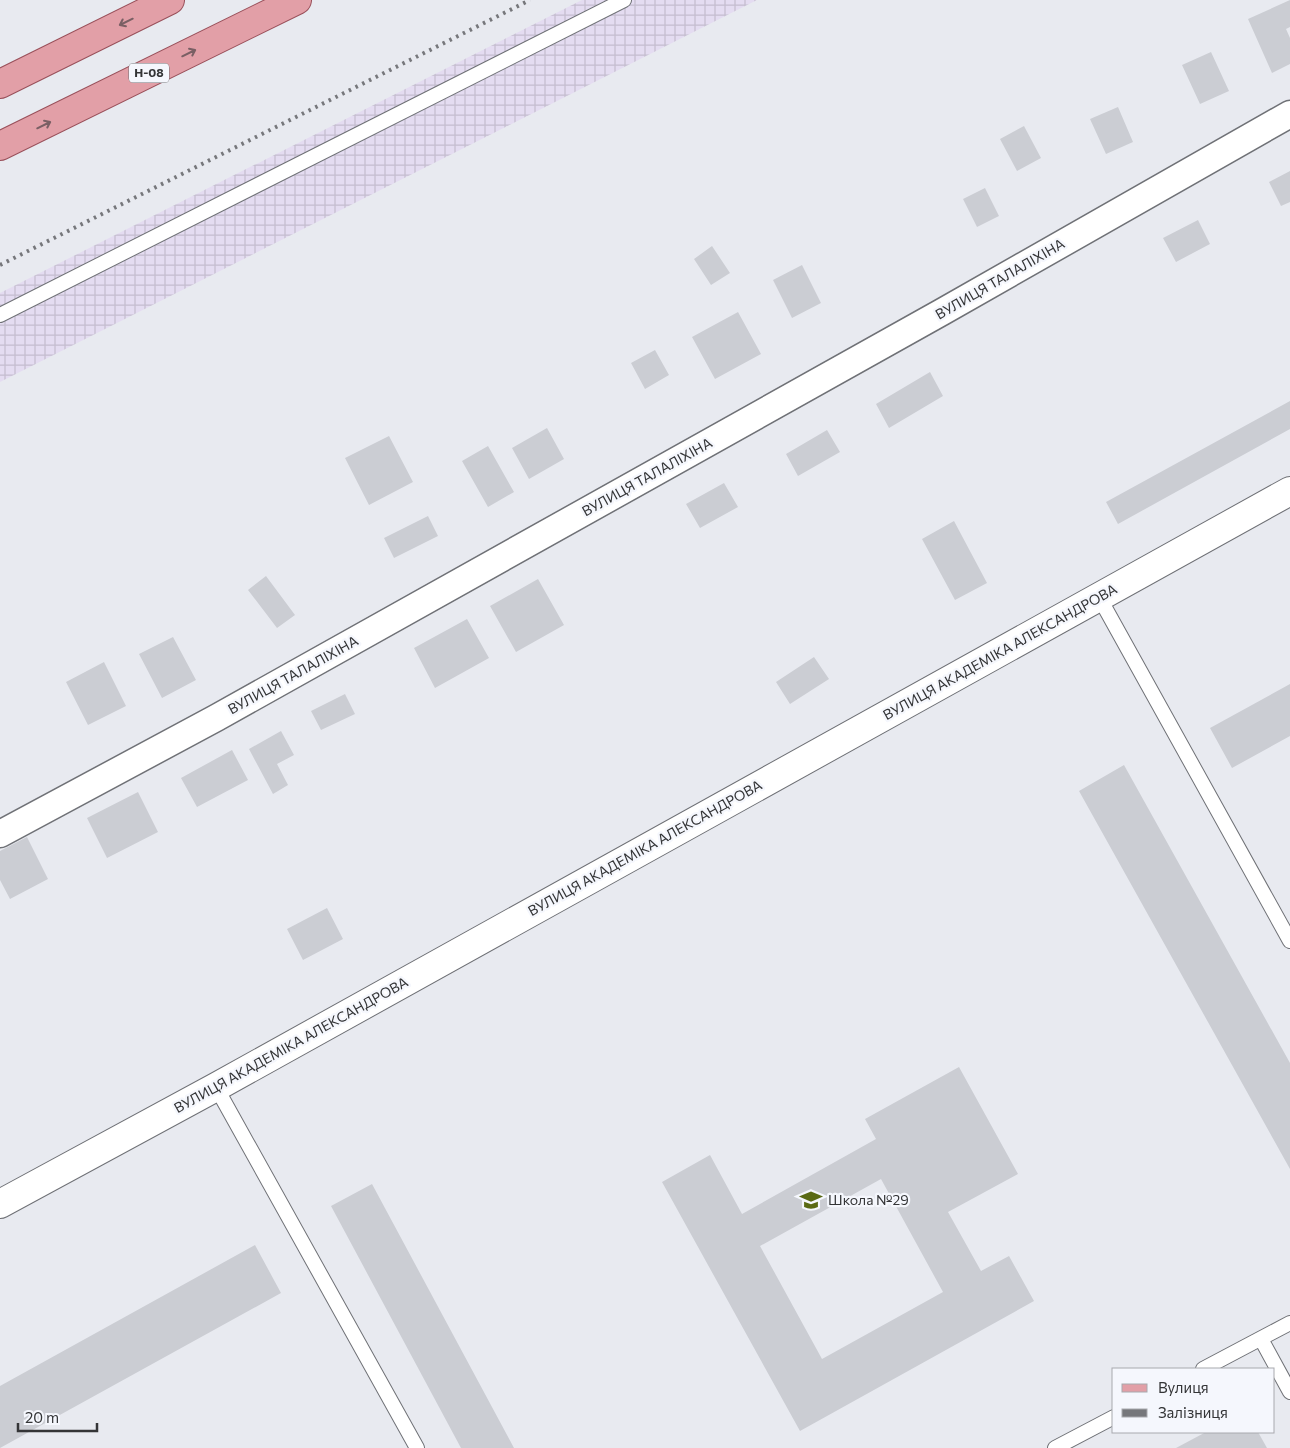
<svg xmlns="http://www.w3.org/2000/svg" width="1290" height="1448" font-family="Commissioner,sans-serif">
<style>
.industrial{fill:url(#industrial-grid)}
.building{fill:#cbcdd3;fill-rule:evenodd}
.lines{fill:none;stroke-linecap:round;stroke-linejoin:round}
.service-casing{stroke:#6f7176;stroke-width:16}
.minor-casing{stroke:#6f7176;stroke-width:29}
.tertiary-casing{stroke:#6f7176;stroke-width:30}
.primary-casing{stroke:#99505a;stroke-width:30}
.service{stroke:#fff;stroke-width:14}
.minor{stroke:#fff;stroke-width:26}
.tertiary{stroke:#fff;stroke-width:28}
.primary{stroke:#e29fa7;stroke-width:28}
.rail{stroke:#76777b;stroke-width:4;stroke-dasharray:2.5 5;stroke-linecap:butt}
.oneway{stroke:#7a5f64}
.labels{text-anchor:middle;stroke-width:4.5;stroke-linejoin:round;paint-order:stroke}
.shield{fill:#f5f7fd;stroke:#6e6f72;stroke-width:1}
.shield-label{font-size:12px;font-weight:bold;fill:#343537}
.street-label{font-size:14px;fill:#343537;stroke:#f5f7fd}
.poi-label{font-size:14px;fill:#343537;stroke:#f5f7fd;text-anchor:start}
</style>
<defs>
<pattern id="industrial-grid" width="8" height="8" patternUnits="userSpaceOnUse" patternTransform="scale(1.25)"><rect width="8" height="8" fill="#e4dcf1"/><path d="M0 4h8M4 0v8" fill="none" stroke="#c4bdcf"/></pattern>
</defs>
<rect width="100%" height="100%" fill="#e8eaf0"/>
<path class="industrial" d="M582 0H757L0 382V293Z"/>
<path class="building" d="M1290 0V27L1286 29 1290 38V64L1272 73 1248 19Z
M1211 52 1229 91 1200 104 1182 65Z
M1118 107 1133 142 1106 154 1090 119Z
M1024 126 1041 158 1017 171 1000 139Z
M1290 171V202L1281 206 1269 182Z
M985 188 999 216 977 227 963 199Z
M1198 220 1210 244 1176 262 1163 238Z
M712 246 730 273 711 285 694 259Z
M802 265 821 303 792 318 773 280Z
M738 312 761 354 715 379 692 337Z
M655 350 669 375 645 389 631 363Z
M930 372 943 396 889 428 876 404Z
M1290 401V429L1118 524 1106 502Z
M547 428 564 459 529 479 512 448Z
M827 430 840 452 798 476 786 454Z
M389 436 413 482 369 505 345 458Z
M488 446 514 492 488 507 462 461Z
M724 483 738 507 700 528 686 504Z
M428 516 438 536 394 558 384 538Z
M954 521 987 583 955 600 922 539Z
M266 576 295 615 277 628 248 590Z
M538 579 564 625 516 652 490 606Z
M467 619 489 658 435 688 414 648Z
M173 637 196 680 162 698 139 654Z
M814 657 829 679 790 704 776 682Z
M104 662 126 706 88 725 66 682Z
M1290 684V736L1232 768 1210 728Z
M345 694 355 714 321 730 311 711Z
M281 731 294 755 277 764 288 785 273 794 249 749Z
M232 750 248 780 197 807 181 778Z
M1124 765 1290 1063V1169L1079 791Z
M138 792 158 832 107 858 87 818Z
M27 837 48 879 10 899 0 880V851Z
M327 908 343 939 303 960 287 929Z
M959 1067 1018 1174 948 1212 981 1271 1009 1256 1034 1301 800 1431 662 1182 710 1155 742 1214 876 1139 865 1119ZM881 1179 943 1292 822 1359 760 1246Z
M372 1184 514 1448H461L331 1206Z
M255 1245 281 1293 0 1448V1386Z
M1206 1432H1258L1267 1448H1176Z"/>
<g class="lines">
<g class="service-casing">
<path id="service" d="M0 315 624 0
M1099 597 1290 941
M216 1087 417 1448
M1261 1339 1290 1392
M1203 1369 1290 1323
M1055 1448 1114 1417"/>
</g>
<g class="minor-casing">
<path id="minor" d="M0 834 216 718 942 312 1290 114"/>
</g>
<g class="tertiary-casing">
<path id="tertiary" d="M0 1204 216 1087 1290 491"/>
</g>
<g class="primary-casing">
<path id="primary" d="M0 84 170 0
M0 146 297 0"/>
</g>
<use href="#service" class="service"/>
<use href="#minor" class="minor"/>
<use href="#tertiary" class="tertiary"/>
<use href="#primary" class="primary"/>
<path class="rail" d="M0 265 530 0"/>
</g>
<defs><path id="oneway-shaft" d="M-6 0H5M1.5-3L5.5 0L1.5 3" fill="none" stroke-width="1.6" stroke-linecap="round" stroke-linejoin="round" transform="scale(1.25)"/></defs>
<g class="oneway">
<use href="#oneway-shaft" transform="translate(126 22) rotate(154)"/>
<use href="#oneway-shaft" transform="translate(189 53) rotate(-26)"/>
<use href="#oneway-shaft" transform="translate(44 125) rotate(-26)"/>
</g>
<defs>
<g id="school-bare" transform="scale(1.725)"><path d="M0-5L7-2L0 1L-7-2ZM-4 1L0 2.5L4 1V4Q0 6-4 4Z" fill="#5a6a14" stroke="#f5f7fd" stroke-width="2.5" paint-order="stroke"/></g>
</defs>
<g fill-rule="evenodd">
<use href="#school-bare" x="811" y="1200"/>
</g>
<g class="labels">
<rect class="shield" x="129" y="63.5" width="40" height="19" rx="4"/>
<g class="shield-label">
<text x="149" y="77">Н-08</text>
</g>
<g class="street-label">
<text transform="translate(1000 279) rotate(-30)" y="5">ВУЛИЦЯ ТАЛАЛІХІНА</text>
<text transform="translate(647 477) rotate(-29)" y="5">ВУЛИЦЯ ТАЛАЛІХІНА</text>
<text transform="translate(1000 652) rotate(-29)" y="5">ВУЛИЦЯ АКАДЕМІКА АЛЕКСАНДРОВА</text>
<text transform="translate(293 675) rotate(-29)" y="5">ВУЛИЦЯ ТАЛАЛІХІНА</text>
<text transform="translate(645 848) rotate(-29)" y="5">ВУЛИЦЯ АКАДЕМІКА АЛЕКСАНДРОВА</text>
<text transform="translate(291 1045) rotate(-29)" y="5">ВУЛИЦЯ АКАДЕМІКА АЛЕКСАНДРОВА</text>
</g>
<g class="poi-label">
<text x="828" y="1205">Школа №29</text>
</g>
</g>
<rect x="1112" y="1368" width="162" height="65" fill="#f5f7fd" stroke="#a8a9ae"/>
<rect x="1122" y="1384" width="25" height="8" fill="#e29fa7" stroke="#a8a9ae"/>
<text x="1158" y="1393" font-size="15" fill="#343537">Вулиця</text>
<rect x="1122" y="1409" width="25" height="8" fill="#76777b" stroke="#a8a9ae"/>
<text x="1158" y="1418" font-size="15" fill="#343537">Залізниця</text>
<path d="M18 1423v8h79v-8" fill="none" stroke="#343537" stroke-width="2.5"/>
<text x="25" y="1423" font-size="15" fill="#343537" stroke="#f5f7fd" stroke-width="4" paint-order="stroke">20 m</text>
</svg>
